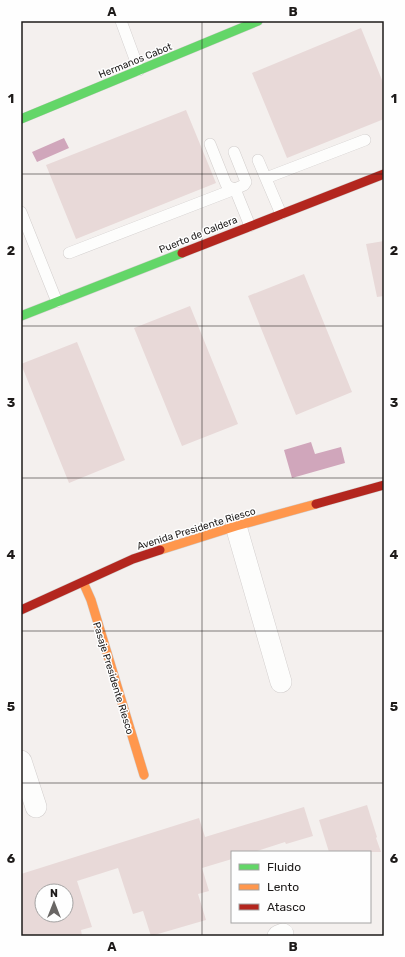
<svg xmlns="http://www.w3.org/2000/svg" width="405" height="957" font-family="Rubik,sans-serif">
<style>
.water{fill:#d0a6bb}
.building{fill:#e8d9d8;fill-rule:evenodd}
.lines{fill:none;stroke-linecap:round;stroke-linejoin:round}
.lane-casing{stroke:#d2cecd;stroke-width:12}
.street-casing{stroke:#d2cecd;stroke-width:22}
.fast-casing{stroke:#d2cecd;stroke-width:10}
.slow-casing{stroke:#d2cecd;stroke-width:10}
.jam-casing{stroke:#d2cecd;stroke-width:10}
.lane{stroke:#fdfdfc;stroke-width:11}
.street{stroke:#fdfdfc;stroke-width:21}
.fast{stroke:#63d668;stroke-width:9}
.slow{stroke:#ff974d;stroke-width:9}
.jam{stroke:#b3261e;stroke-width:9}
.grid{fill:none;stroke:#1e1b1a;stroke-width:1;stroke-opacity:0.55}
.labels{text-anchor:middle;stroke-width:3;stroke-linejoin:round;paint-order:stroke}
.street-label{font-size:10px;fill:#1e1b1a;stroke:#fefefe}
.neatline{fill:none;stroke:#1e1b1a;stroke-width:1.5}
.grid-label{font-size:13px;text-anchor:middle;font-weight:bold;fill:#1e1b1a}
</style>
<rect width="100%" height="100%" fill="#f4f0ee"/>
<path class="water" d="M64 138 69 148 37 162 32 152Z
M311 442 315 454 341 447 345 463 292 478 284 450Z"/>
<path class="building" d="M361 28 384 85V119L287 158 252 73Z
M186 110 216 183 76 239 46 165Z
M384 241V296L377 297 366 244Z
M304 274 352 392 296 415 248 296Z
M190 306 238 424 182 446 134 328Z
M77 342 125 460 69 483 21 364Z
M367 805 377 837 376 838 381 852H329L319 820Z
M304 807 313 836 286 844 285 842 254 852H232V859L202 868 209 891 198 894 206 920 151 936 143 911 133 914 118 868 77 881 92 927 81 930 82 936H21V874L199 818 205 837ZM42 891H66V915H42Z"/>
<g class="lines">
<g class="lane-casing">
<path id="lane" d="M121 21 139 70
M210 144 226 184 229 187 235 189
M234 152 246 182 244 185 235 189 250 226
M258 160 281 214
M266 178 365 140
M21 212 57 302
M69 253 235 189"/>
</g>
<g class="street-casing">
<path id="street" d="M236 526 281 682
M21 761 36 807
M278 936 283 934"/>
</g>
<g class="fast-casing">
<path id="fast" d="M21 119 258 21
M21 316 182 253"/>
</g>
<g class="slow-casing">
<path id="slow" d="M160 550 236 526 316 504
M83 582 91 600 144 775"/>
</g>
<g class="jam-casing">
<path id="jam" d="M182 253 384 174
M316 504 384 485
M21 610 133 559 160 550"/>
</g>
<use href="#lane" class="lane"/>
<use href="#street" class="street"/>
<use href="#fast" class="fast"/>
<use href="#slow" class="slow"/>
<use href="#jam" class="jam"/>
</g>
<path class="grid" d="M202 21V936M21 174H384M21 326H384M21 478H384M21 631H384M21 783H384"/>
<g class="labels">
<g class="street-label">
<text transform="translate(135 60) rotate(-22)" y="4">Hermanos Cabot</text>
<text transform="translate(198 234) rotate(-22)" y="4">Puerto de Caldera</text>
<text transform="translate(196 528) rotate(-17)" y="4">Avenida Presidente Riesco</text>
<text transform="translate(114 678) rotate(73)" y="4">Pasaje Presidente Riesco</text>
</g>
</g>
<rect width="405" height="957" fill="none" stroke="#fefefe" stroke-width="44"/>
<rect x="231" y="851" width="140" height="72" fill="#fefefe" stroke="#a4a3a3"/>
<rect x="239" y="864" width="20" height="6" fill="#63d668" stroke="#a4a3a3"/>
<text x="267" y="871" font-size="12" fill="#1e1b1a">Fluido</text>
<rect x="239" y="884" width="20" height="6" fill="#ff974d" stroke="#a4a3a3"/>
<text x="267" y="891" font-size="12" fill="#1e1b1a">Lento</text>
<rect x="239" y="904" width="20" height="6" fill="#b3261e" stroke="#a4a3a3"/>
<text x="267" y="911" font-size="12" fill="#1e1b1a">Atasco</text>
<g transform="translate(54 903)"><circle r="19" fill="#fefefe" stroke="#a4a3a3"/>
<path d="M0-3L7 15L0 10L-7 15Z" fill="#696664"/>
<text y="-6" font-size="11" font-weight="bold" text-anchor="middle" fill="#1e1b1a">N</text>
</g>
<rect x="22" y="22" width="361" height="913" class="neatline"/>
<g class="grid-label">
<text x="112" y="16">A</text>
<text x="293" y="16">B</text>
<text x="11" y="103">1</text>
<text x="394" y="103">1</text>
<text x="11" y="255">2</text>
<text x="394" y="255">2</text>
<text x="11" y="407">3</text>
<text x="394" y="407">3</text>
<text x="11" y="559">4</text>
<text x="394" y="559">4</text>
<text x="11" y="711">5</text>
<text x="394" y="711">5</text>
<text x="11" y="863">6</text>
<text x="394" y="863">6</text>
<text x="112" y="951">A</text>
<text x="293" y="951">B</text>
</g>
</svg>
